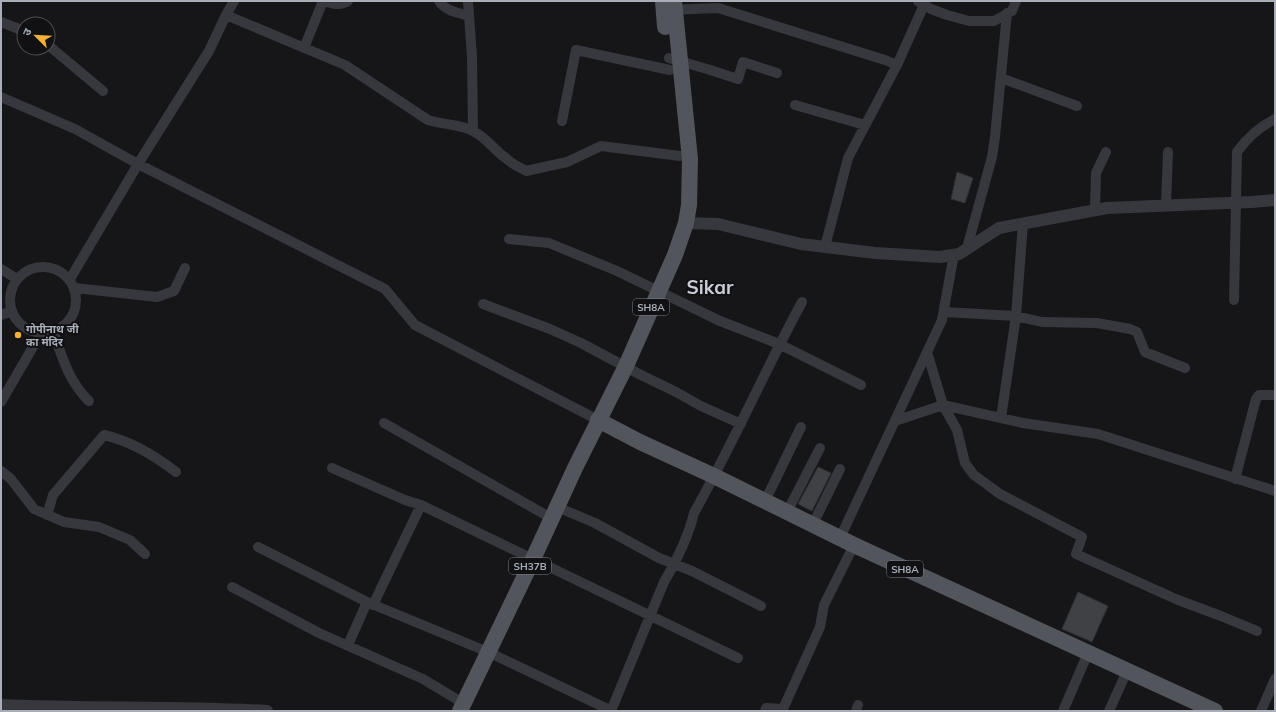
<svg xmlns="http://www.w3.org/2000/svg" width="1276" height="712" font-family="Mulish,'Noto Sans Devanagari',sans-serif">
<style>
.building{fill:#404145;stroke:#303034}
.lines{fill:none;stroke-linecap:round;stroke-linejoin:round}
.minor{stroke:#37383d;stroke-width:10}
.tertiary{stroke:#37383d;stroke-width:12}
.primary{stroke:#53555c;stroke-width:16}
.poi-dot{fill:#f2b134;stroke:#111113;stroke-width:1.5}
.labels{text-anchor:middle;stroke-width:4;stroke-linejoin:round;paint-order:stroke}
.shield{fill:#111113;stroke:#7b7e86;stroke-width:1}
.shield-label{font-size:10px;font-weight:bold;fill:#a8adb8}
.poi-label{font-size:11px;font-weight:bold;fill:#a8adb8;stroke:#111113;text-anchor:start}
.town-label{font-size:19px;font-weight:bold;fill:#c9ccd4;stroke:#111113}
</style>
<rect width="100%" height="100%" fill="#161618"/>
<path class="building" d="M957 172 973 178 965 203 951 199Z
M818 467 831 473 812 511 798 504Z
M1078 592 1108 606 1092 642 1062 629Z"/>
<g class="lines">
<path class="minor" d="M324 1C333 4 340 6 348 1
M439 1C445 11 459 13 469 16
M468 1 472 57 473 131
M918 1 931 9 947 15 969 21H994L1012 11 1016 1
M669 10 718 8 885 60 897 65
M226 15 345 65 428 120C443 125 460 124 473 131 487 138 495 151 507 159 512 164 519 167 526 171L567 162 601 146 680 156
M1 22 24 31
M48 45 103 91
M304 48 323 1
M669 58 707 69 738 79 743 62 777 73
M1001 78 1077 106
M1 97 75 129 138 164 385 289 415 325 598 420
M795 105 865 125
M562 121 576 50 670 70
M1166 205 1168 152
M1095 210 1096 173 1106 152
M509 239 549 243 617 271 720 321 779 344 861 385
M825 247 848 158 897 65 924 5
M967 248 992 157 995 137 1007 13
M10 300a33 33 0 1 1 66 0a33 33 0 1 1-66 0Z
M1 269 17 279
M70 279 138 164 209 51 226 15 234 1
M75 288 157 297 174 291 185 268
M1234 300 1237 152C1247 138 1259 127 1275 119
M483 304 550 329 581 343 641 375 676 392 701 406 741 424
M944 312 1016 316 1042 322 1097 323 1130 329 1137 332 1145 352 1185 368
M1 315 12 311
M53 331C62 357 69 382 89 401
M927 352 943 405 957 430 965 463 974 475 1000 494 1082 537 1076 554 1178 600 1221 616 1257 631
M1 402 41 333
M1001 418 1016 316 1023 223
M895 421 943 405 1023 423 1098 434 1275 491
M384 423 551 518
M332 468 405 500 421 505 738 658
M1 471 11 479 34 509 64 522 99 527 130 540 145 554
M1235 479 1256 399 1259 395H1275
M765 501 801 427
M557 507 595 523 659 558 692 571 761 606
M787 512 820 448
M47 515 53 495 104 435C131 441 154 455 176 472
M813 524 840 469
M840 538 942 320 954 254
M258 547 367 602 488 652 612 711
M232 587 319 633 423 679 463 703
M373 605 421 505
M348 645 367 602
M611 711 664 582C677 560 688 538 694 513 733 444 764 372 802 302
M765 711 766 708 783 709 820 627 824 605 854 545
M856 711 858 705
M1063 711 1088 653
M1109 711 1127 671
M1261 711 1275 679"/>
<path class="tertiary" d="M686 223 718 224 801 244 875 253 940 257 959 254 999 228 1107 208 1252 202 1275 200
M1 705C90 709 178 706 267 711"/>
<path class="primary" d="M663 1 665 27
M598 420 640 442 714 476 854 545 1215 711
M460 711 533 559 575 468 626 366 675 255 686 223 689 205 690 159 674 1"/>
</g>
<circle class="poi-dot" cx="18" cy="335" r="4"/>
<g class="labels">
<g class="shield">
<rect x="633" y="299" width="36" height="16" rx="3"/>
<rect x="509" y="558" width="42" height="16" rx="3"/>
<rect x="887" y="561" width="36" height="16" rx="3"/>
</g>
<g class="shield-label">
<text x="651" y="311">SH8A</text>
<text x="530" y="570">SH37B</text>
<text x="905" y="573">SH8A</text>
</g>
<g class="poi-label">
<text x="26" y="333">गोपीनाथ जी<tspan x="26" dy="13">का मंदिर</tspan></text>
</g>
<g class="town-label">
<text x="710" y="294">Sikar</text>
</g>
</g>
<rect width="1276" height="712" fill="none" stroke="#a8adb8" stroke-width="4"/>
<g transform="translate(36 36) rotate(294)"><circle r="19" fill="#111113" stroke="#4d4f55"/>
<path d="M0-3L7 15L0 10L-7 15Z" fill="#f2b134"/>
<text y="-6" font-size="11" font-weight="bold" text-anchor="middle" fill="#a8adb8">उ</text>
</g>
</svg>
